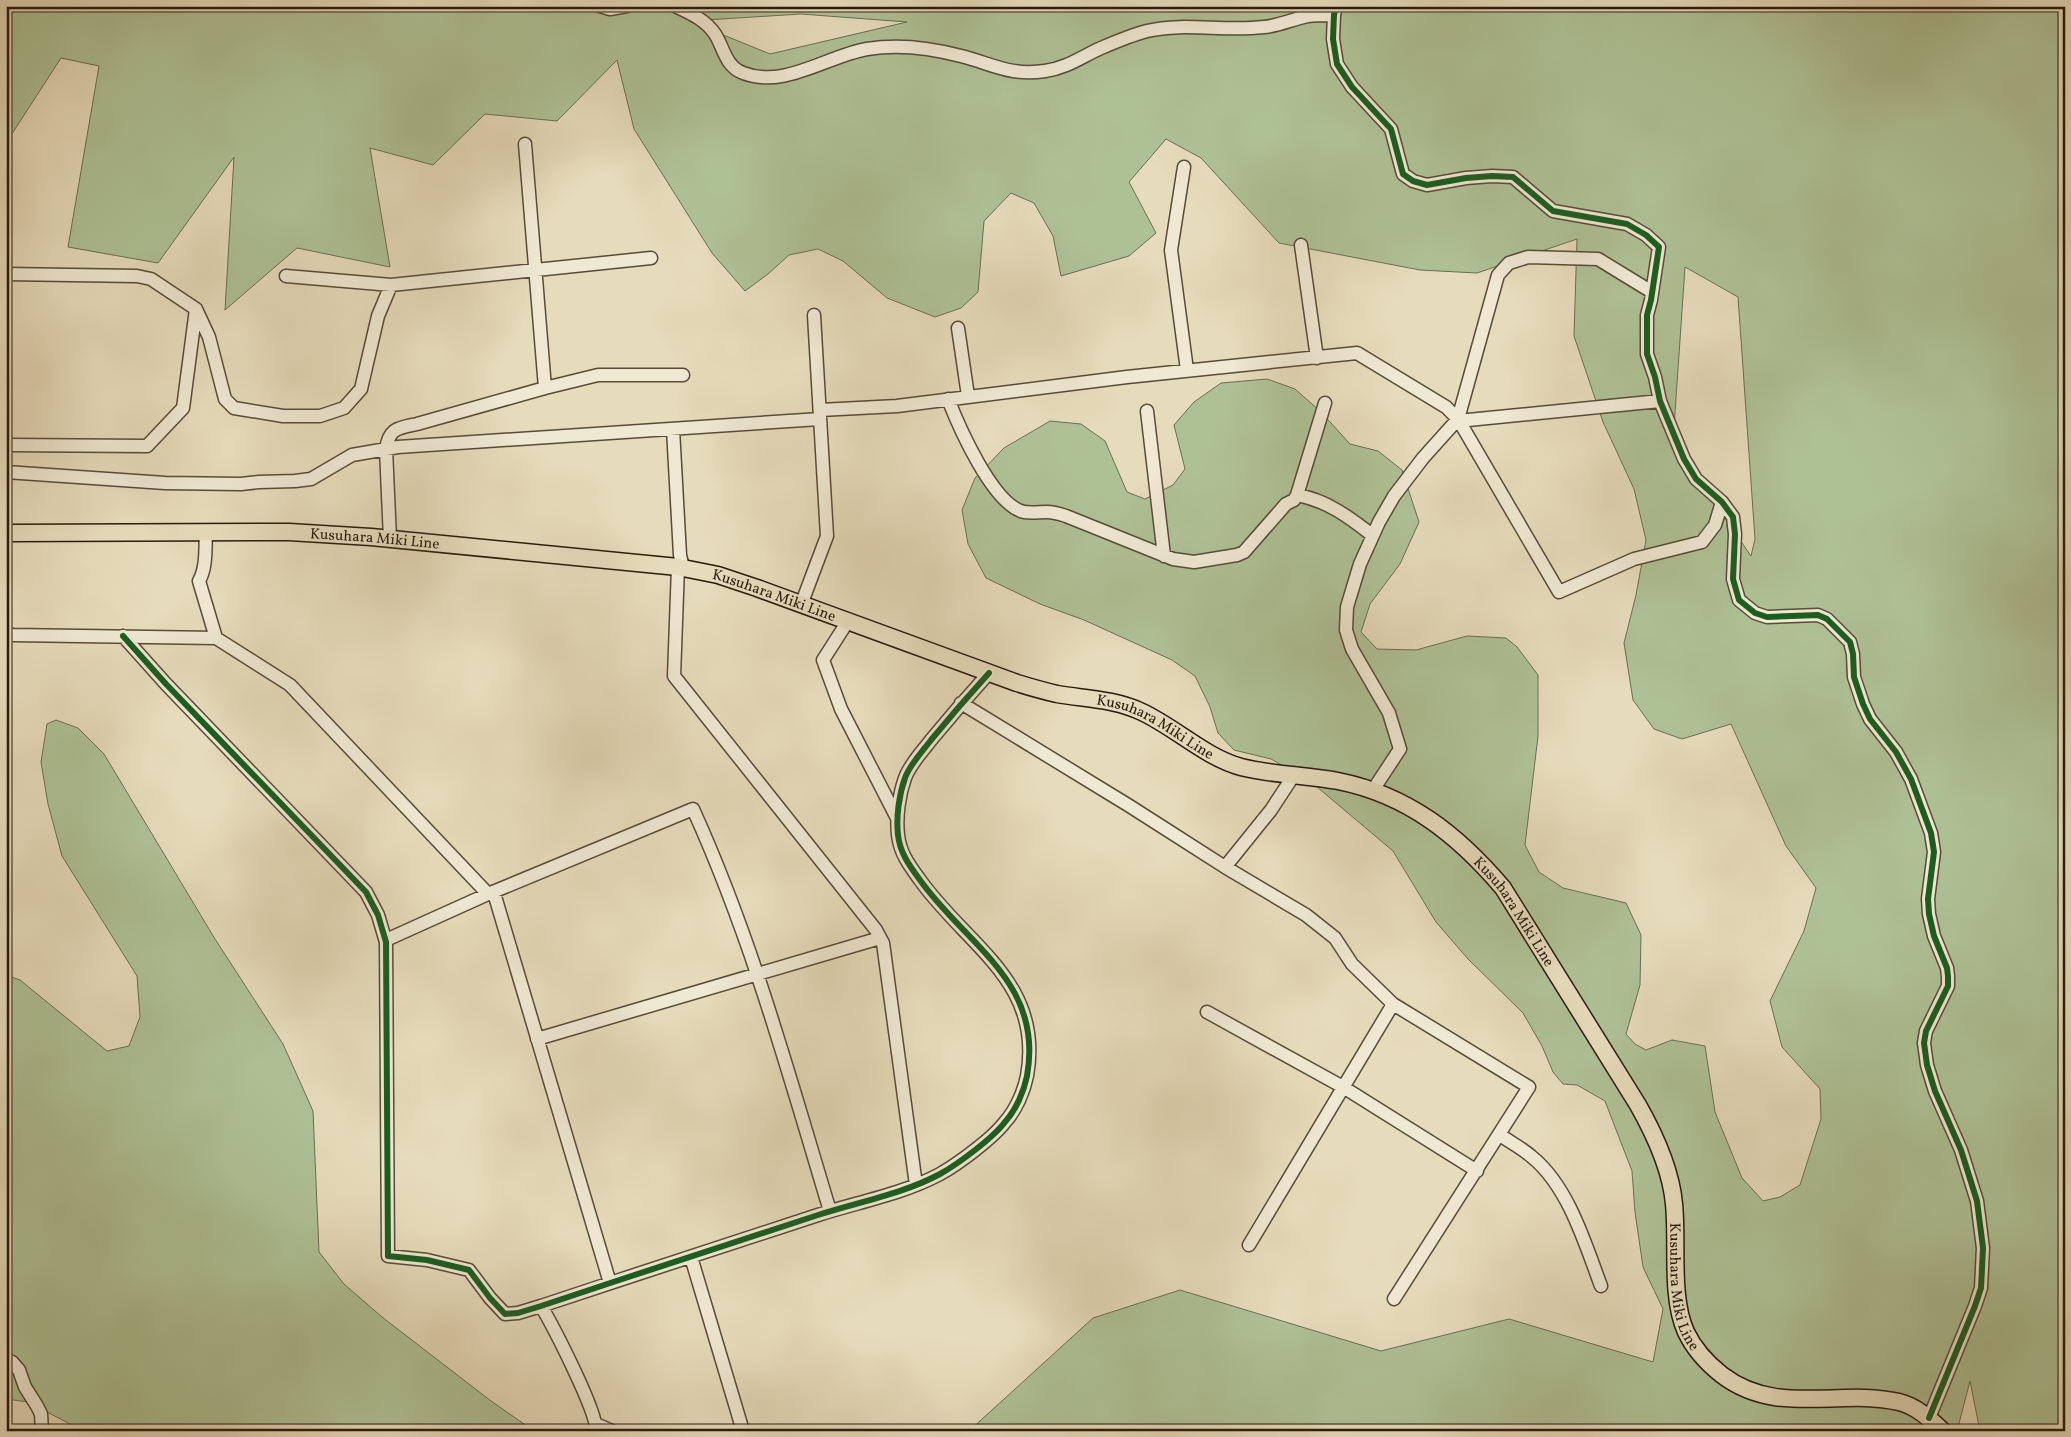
<svg xmlns="http://www.w3.org/2000/svg" width="2071" height="1437" font-family="Vollkorn,serif">
<style>
.green{fill:#aec195;stroke:#6b6e52;fill-rule:evenodd}
.lines{fill:none;stroke-linecap:round;stroke-linejoin:round}
.minor-casing{stroke:#584b39;stroke-width:15}
.major-casing{stroke:#281b0e;stroke-width:19}
.minor{stroke:#efe8d2;stroke-width:12}
.major{stroke:#e6dbba;stroke-width:16}
.cycleway-casing{stroke:#efe8d2;stroke-width:9}
.cycleway{stroke:#1b5e20;stroke-width:6}
.labels{text-anchor:middle;stroke-width:4.5;stroke-linejoin:round;paint-order:stroke}
.street-label{font-size:15px;fill:#281b0e;stroke:#efe8d2}
</style>
<rect width="100%" height="100%" fill="#e6dbba"/>
<filter id="stains"><feTurbulence type="fractalNoise" baseFrequency=".004" numOctaves="4"/><feColorMatrix values="0 0 0 0 .2 0 0 0 0 .09 0 0 0 0 .02 0 0 0 .5 -.17"/></filter>
<radialGradient id="worn" r=".72"><stop offset=".6" stop-color="#630" stop-opacity="0"/><stop offset="1" stop-color="#630" stop-opacity=".3"/></radialGradient>
<path class="green" d="M6 6H2065V1431H1980L1970 1381 1957 1431H969L1093 1318 1180 1290 1381 1351 1509 1319 1653 1362 1663 1309 1643 1267 1635 1212 1632 1171 1605 1101 1577 1085 1563 1084 1553 1072 1542 1046 1523 1013 1468 959 1436 922 1393 851 1310 781 1271 759 1234 750 1218 733 1210 707 1195 676 1172 660 1084 620 1040 604 986 578 968 544 962 510 975 478 1004 448 1050 421 1081 424 1105 441 1127 492 1145 499 1173 485 1185 469 1174 425 1194 402 1221 383 1267 379 1295 389 1321 412 1350 444 1378 451 1402 470 1419 522 1400 564 1370 604 1361 632 1377 649 1416 650 1467 636 1506 638 1517 647 1538 675V736L1525 845 1539 872 1563 888 1626 903 1641 935 1640 985 1626 1034 1635 1044 1646 1050 1672 1040 1705 1046 1715 1112 1742 1178 1763 1201 1780 1197 1800 1185 1821 1119 1820 1089 1782 1047 1770 1001 1804 931 1816 888 1786 846 1731 724 1682 739 1654 729 1633 700 1624 643 1636 595 1646 540 1634 489 1603 422 1574 336 1577 239 1477 273 1420 270 1279 243 1201 158 1166 139 1129 182 1156 233 1129 256 1061 276 1053 236 1034 203 1011 193 984 221 978 292 961 308 935 317 887 298 843 261 818 249 789 255 768 274 745 291 712 253 634 129 617 60 557 121 485 114 433 165 370 148 390 267 297 248 225 310 234 157 158 263 68 247 99 66 61 58 6 143ZM801 14 907 22 770 54 689 21ZM1685 267 1738 297 1755 539 1751 556 1673 442Z
M56 720 78 728 104 754 215 939 283 1044 313 1111 319 1252 344 1284 382 1317 491 1401 534 1431H78L68 1423 28 1402 6 1399V975L20 980 107 1051 129 1046 140 1017 137 976 62 856 48 804 41 762 47 724Z"/>
<g class="lines">
<g class="minor-casing">
<path id="minor" d="M600 6 610 9 627 6
M675 6C690 13 706 20 715 34 724 48 725 66 743 73 784 89 827 56 867 49 897 44 931 48 961 56 993 64 1009 76 1045 71 1067 68 1081 57 1101 48 1115 42 1132 35 1147 31 1185 22 1224 32 1264 27 1278 26 1293 19 1308 16 1316 15 1325 15 1334 15
M1336 6 1334 15 1333 39 1337 64 1352 87 1391 129 1403 174 1413 181 1427 185 1466 178 1492 176 1513 177 1553 211 1627 224 1646 235 1659 247 1651 300 1647 315V354L1655 377 1660 401 1684 459 1696 479 1722 502 1733 517 1735 534 1733 579 1739 600 1755 613 1767 617 1818 615 1827 619 1850 642 1853 654 1854 677 1863 704 1870 719 1896 752 1911 779 1931 833 1934 852 1928 899 1929 914 1934 936 1947 968 1948 976V986L1926 1031 1924 1043 1927 1065 1935 1091 1961 1150 1977 1201 1983 1248 1981 1288 1975 1306 1929 1418
M525 144 545 388
M1184 167 1171 250 1187 370
M1301 245 1317 358
M6 274 137 276 151 279 196 309 209 337 225 399 234 408 283 416H320L344 408 361 389 378 316 391 285
M286 276 391 285 651 258
M958 328 968 396
M948 399C959 427 993 505 1024 512 1031 513 1040 512 1047 512 1053 512 1060 514 1066 516L1173 559 1194 562 1237 555 1244 552 1286 504 1294 500 1297 495 1325 403
M820 410 897 406 1127 377 1357 353 1446 407 1458 419 1559 592 1634 559 1702 542 1715 525 1722 502
M1147 411 1164 556
M1458 419 1468 420 1660 401
M673 429 680 555 683 568
M6 445 147 446 183 408 196 309
M6 472 165 483 241 484 259 482 295 481 311 479 352 455 398 447 820 419
M1297 495C1326 500 1349 517 1372 535
M206 532C205 548 207 567 199 581L216 638
M390 539 386 449C389 428 398 428 417 424L545 388 598 375H683
M678 567 674 676 876 930 883 943 916 1185
M801 605 827 536 814 315
M848 621 823 660 841 709 897 818
M6 632 12 635 216 638 290 685 488 894
M123 636 166 684 366 892 378 915 386 942 388 1256 427 1260 469 1270 490 1298 505 1314 518 1313 541 1306C633 1275 725 1246 818 1215 858 1202 903 1194 940 1174 958 1164 993 1138 1005 1122 1016 1110 1024 1091 1027 1076 1044 982 967 946 920 880 909 865 900 853 898 835 896 817 899 795 905 778 910 764 922 752 931 740 950 717 969 695 989 673
M961 703 1128 805 1225 867 1306 915 1335 938 1352 964 1393 1004 1529 1087 1394 1299
M1373 790 1400 749 1389 713 1352 649 1346 630 1347 607 1360 564 1379 522 1394 496 1423 458 1458 419 1498 275 1509 263 1528 257 1598 259 1652 292
M1225 867 1271 810 1294 775
M494 893 610 1283
M386 940 488 894 693 809C752 939 789 1075 830 1211
M1207 1012 1343 1087 1477 1171
M537 1039 880 938
M1500 1135C1510 1142 1522 1148 1532 1157 1568 1186 1585 1243 1601 1286
M1249 1245 1393 1004
M691 1257 743 1431
M541 1306C553 1326 598 1413 596 1431
M6 1360 12 1362 19 1370 25 1387 37 1406 41 1414 42 1431
M596 1424 612 1431"/>
</g>
<g class="major-casing">
<g id="major">
<path id="s1" d="M6 533 289 532 371 537 678 567 718 575 757 588 1017 683C1030 687 1044 691 1057 694 1086 699 1115 699 1142 712 1176 728 1205 757 1241 767 1273 775 1306 775 1338 781 1408 795 1458 835 1503 888L1638 1105C1655 1135 1671 1169 1674 1204 1678 1243 1670 1297 1686 1332 1694 1349 1708 1364 1722 1375 1777 1417 1839 1388 1899 1402 1916 1406 1930 1419 1943 1431"/>
</g>
</g>
<use href="#minor" class="minor"/>
<use href="#major" class="major"/>
<g class="cycleway-casing">
<path id="cycleway" d="M1336 6 1334 15 1333 39 1337 64 1352 87 1391 129 1403 174 1413 181 1427 185 1466 178 1492 176 1513 177 1553 211 1627 224 1646 235 1659 247 1651 300 1647 315V354L1655 377 1660 401 1684 459 1696 479 1722 502 1733 517 1735 534 1733 579 1739 600 1755 613 1767 617 1818 615 1827 619 1850 642 1853 654 1854 677 1863 704 1870 719 1896 752 1911 779 1931 833 1934 852 1928 899 1929 914 1934 936 1947 968 1948 976V986L1926 1031 1924 1043 1927 1065 1935 1091 1961 1150 1977 1201 1983 1248 1981 1288 1975 1306 1929 1418
M123 636 166 684 366 892 378 915 386 942 388 1256 427 1260 469 1270 490 1298 505 1314 518 1313 541 1306C633 1275 725 1246 818 1215 858 1202 903 1194 940 1174 958 1164 993 1138 1005 1122 1016 1110 1024 1091 1027 1076 1044 982 967 946 920 880 909 865 900 853 898 835 896 817 899 795 905 778 910 764 922 752 931 740 950 717 969 695 989 673"/>
</g>
<use href="#cycleway" class="cycleway"/>
</g>
<g class="labels">
<g class="street-label">
<text dy="5" stroke="none"><textPath href="#s1" startOffset="369">Kusuhara Miki Line</textPath></text>
<text dy="5" stroke="none"><textPath href="#s1" startOffset="774">Kusuhara Miki Line</textPath></text>
<text dy="5" stroke="none"><textPath href="#s1" startOffset="1179">Kusuhara Miki Line</textPath></text>
<text dy="5" stroke="none"><textPath href="#s1" startOffset="1599">Kusuhara Miki Line</textPath></text>
<text dy="5" stroke="none"><textPath href="#s1" startOffset="2019">Kusuhara Miki Line</textPath></text>
</g>
</g>
<rect width="2071" height="1437" fill="none" stroke="#e6dbba" stroke-width="25"/>
<rect x="8" y="8" width="2056" height="1422" fill="none" stroke="#281b0e" stroke-width="2.5"/>
<rect x="12" y="12" width="2046" height="1412" fill="none" stroke="#281b0e"/>
<rect width="100%" height="100%" filter="url(#stains)"/>
<rect width="100%" height="100%" fill="url(#worn)"/>
</svg>
